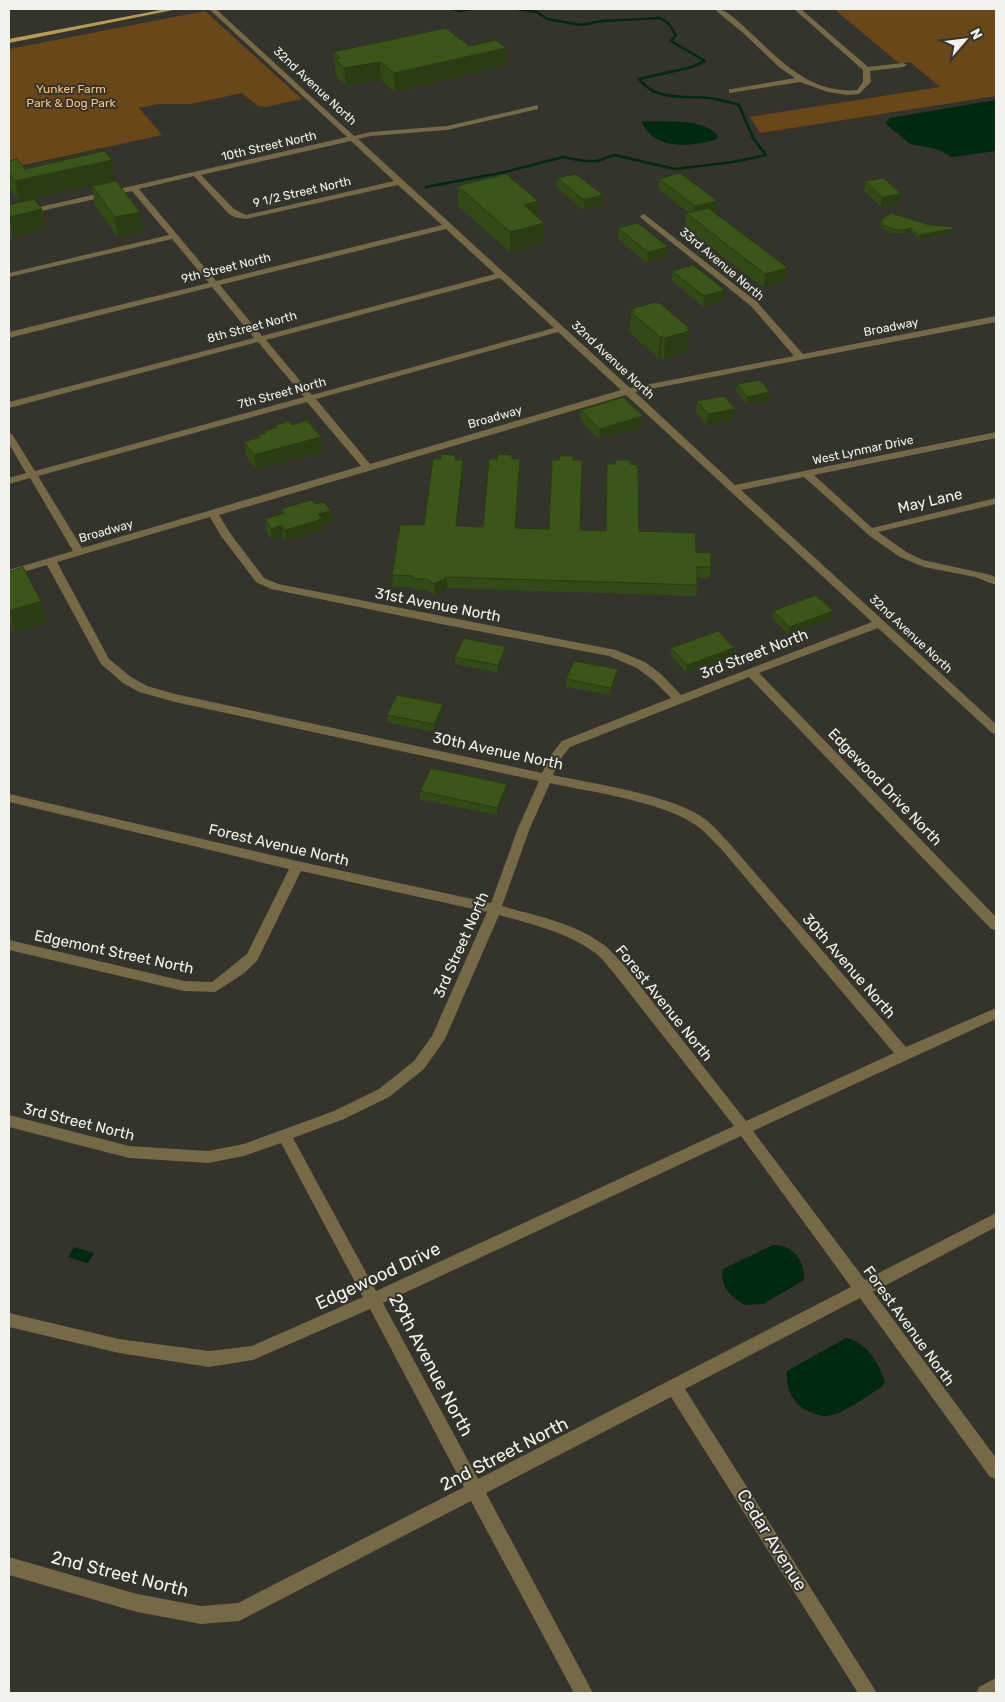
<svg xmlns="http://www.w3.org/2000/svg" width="1005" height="1702" font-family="Rubik,sans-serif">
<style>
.green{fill:#694719}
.water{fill:#002a0d}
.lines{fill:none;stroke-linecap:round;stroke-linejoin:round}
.stream{stroke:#002a0d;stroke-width:2.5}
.minor{fill:#756946;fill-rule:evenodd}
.major{fill:#b59c51;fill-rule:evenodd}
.wall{fill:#324a16}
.shaded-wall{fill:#293c12}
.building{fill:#3a5619;stroke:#293c12}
.labels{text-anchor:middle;stroke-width:4;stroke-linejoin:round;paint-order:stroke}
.far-street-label{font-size:12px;fill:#f1f2ec;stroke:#34342d}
.far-park-label{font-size:12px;fill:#fec074;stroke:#34342d}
.street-label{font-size:15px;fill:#f1f2ec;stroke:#34342d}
.near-street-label{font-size:18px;fill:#f1f2ec;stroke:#34342d}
</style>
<rect width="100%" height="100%" fill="#34342d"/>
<path class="green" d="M834 9H996V96L760 133 750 117 940 87 910 62 900 64Z
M205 11 302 99 266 107 258 106 242 93 191 104H159L139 108 162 135 9 168V49Z"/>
<path class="water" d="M996 100V151L952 157 936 149 910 144 885 123 890 118Z
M644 121C664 122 706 118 718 136L717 139C693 147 654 151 642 122Z
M773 1245C792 1244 806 1261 804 1280L763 1304 745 1305C731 1297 719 1286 723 1269Z
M74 1247 94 1253 88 1263 68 1257Z
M846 1338C865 1340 880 1365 885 1382L882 1387C868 1395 842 1415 827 1416 824 1417 820 1415 816 1414 795 1408 786 1393 787 1371Z"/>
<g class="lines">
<path class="stream" d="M453 9 460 11 472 9
M517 9 537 12 547 19 581 25 602 21 660 18 668 23 676 35 671 41 705 61 692 67 639 79C655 101 684 96 708 98 719 99 729 102 739 105L753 138 766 155
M426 187 505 172 563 157 584 161H597L614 155 675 169 733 162 766 155"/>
<path class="minor" d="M209 9H216L354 136 371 132 447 126 538 105V109L447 130 371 136 358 139 630 388 794 356 751 306 641 218 640 216 644 214 757 302 803 354 996 316V322L635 392 735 485 996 432V438L814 475 872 528 996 498V504L878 532 908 553 923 560 991 575 996 578V585L975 577 924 567 900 557 871 537 804 477 741 490 996 724V734L992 733 878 628 759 673 996 917V930L991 929 749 677 570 747 559 761 553 775C595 784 667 794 702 817 713 824 721 835 730 844L906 1047 996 1008V1019L753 1131 865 1280 996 1213V1227L873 1292 996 1458V1479L990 1477 860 1298 685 1389 877 1693H858L671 1397 486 1493 593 1693H574L471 1501 239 1621 201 1624 137 1612 9 1575V1557L137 1594 201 1606 238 1603 464 1487 370 1309 253 1360 209 1367 119 1353 9 1327V1313L119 1339 209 1351 252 1346 363 1297 281 1143 244 1156 208 1163 129 1158 9 1127V1115L129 1146 208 1151 244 1144 334 1111 379 1089 414 1061 432 1036 487 912 301 871 257 961 243 974 215 992 184 991 9 950V940L184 981 212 982 247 954 289 869 9 802V794L297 861 491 903 518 828 539 781 175 702 139 692 123 683 101 664 47 565 9 576V570L73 551 30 478 9 484V478L26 473 9 444V433L12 434 35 471 304 397 258 342 9 408V402L254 338 212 287 9 338V332L209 283 172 239 9 277V273L169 235 132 191 9 218V214L347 137ZM351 141 394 181 246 215 234 209 201 175ZM194 176 228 213 234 217 246 219 398 185 442 225 216 281 139 189ZM446 229 495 274 262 336 220 285ZM500 278 554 328 312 395 266 340ZM558 332 621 390 370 464 316 399ZM626 395 872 622 681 695 661 674 645 662 616 650 278 584 264 578 230 533 219 515ZM307 402 361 466 82 548 38 476ZM210 517 221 536 256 582 271 589 441 624 609 656 637 668 653 680 671 698 562 741 550 756 542 773 175 694 147 686 131 677 109 659 57 562ZM550 783C590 792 660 801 694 824 705 831 713 841 722 850L894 1053 746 1121 623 964C617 958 611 950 604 945 575 923 537 916 502 906L530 828ZM499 915C531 924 566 932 594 952 601 957 607 965 613 972L734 1126 376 1291 293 1138 344 1119 389 1097 424 1069 445 1039ZM741 1136 851 1287 478 1479 383 1303Z
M714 9C725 9 732 16 740 23 774 53 806 95 857 90L863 82V70L794 9H801L868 67 903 63 907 65 903 67 870 71 871 82 859 94 847 95 828 92 800 82 729 93V89H732L795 78 779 67 742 32Z
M996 1678V1693H976L979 1687Z"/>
<path class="major" d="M166 9H178L9 43V39Z"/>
</g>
<path class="wall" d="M469 46 506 66 395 92 381 80 346 86 337 78 336 72 335 71 333 52Z
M9 161 25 169 115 180 19 201 9 187Z
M557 178 603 205 584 210 557 188Z
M659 179 716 211 714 212 786 281 764 288 685 227 686 213H689L658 189Z
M866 181 899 204 881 207 864 191Z
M92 186 143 231 118 237 95 206Z
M458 186 538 201V217L544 223V243L510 252 458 206Z
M9 205 42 209 46 229 13 237 9 231Z
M881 220 952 233 919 239 911 231 904 233H892L883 228 880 224Z
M618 228 668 247 667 257 647 263 618 239Z
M672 271 723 301 703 307 672 281Z
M631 309 688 330V352L664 359 661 357 658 358 630 333V329Z
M737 384 769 400 747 404 736 391Z
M697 401 733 420 706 425 696 412Z
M581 410 642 427 599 440 580 420Z
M276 425H292L321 437 322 452 256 470 246 456 244 442 258 438V435L264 433V431L276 427Z
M456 455V460H463V471L457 526 483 527 512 459 520 470 516 528 549 529 573 460 580 530 605 531 607 464H630L639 531 696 552 711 567 710 578H697V585L696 596 447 588 435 596 427 590H413V587H393L392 575 424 525 441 459Z
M315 504 331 511 332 522 322 525 323 530 287 541 283 536 272 540 266 530 265 519 282 514 281 509Z
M9 572 47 623 15 633 9 620Z
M773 611H833L832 619 788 635 772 618Z
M506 647V654L498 673 455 664V657Z
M671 648H734L733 656 687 673 670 655Z
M618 669 617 677 610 695 566 687V679Z
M443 712 434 732 387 722V715Z
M507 784V791L497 815 420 799V791Z"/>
<path class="shaded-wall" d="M506 48V66L395 92 394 73Z
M380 62 381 80 346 86 344 68Z
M112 160 115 180 19 201 15 181Z
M901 194 899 204 881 207 882 197Z
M603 195V205L584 210V200Z
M538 201V221L524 205Z
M717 201 716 211 694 217 695 206Z
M42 209 46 229 13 237 9 217Z
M140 212 143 231 118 237 115 217Z
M544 223V243L510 252V232Z
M911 228V231L904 233 905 230Z
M953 229 952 233 919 239V235Z
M668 247 667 257 647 263 648 252Z
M788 268 786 281 764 288 765 274Z
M725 290 723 301 703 307 704 296Z
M689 328 688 332 690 331 688 352 664 359 665 338Z
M662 336 661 357 658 358 660 337Z
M770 392 769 400 747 404V397Z
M735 409 733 420 706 425 708 414Z
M643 416 642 427 599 440 600 429Z
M321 437 322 452 256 470 254 455Z
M520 459V470L515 539V528Z
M463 460V471L456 537V526Z
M331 511 332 522 322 525 323 530 287 541 285 530 318 514Z
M282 525 283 536 272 540 271 529Z
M447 577V588L435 596 434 584Z
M41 601 47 623 15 633 9 611Z
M833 611 832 619 788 635 790 627Z
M506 647V654L498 673V665Z
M734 648 733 656 687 673V665Z
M618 669 617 677 610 695 611 688Z
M443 704V712L434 732V724Z
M507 784V791L497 815V808Z"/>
<path class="building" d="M446 28 469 46 496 40 506 48 394 73 380 62 344 68 335 59 340 58 333 52Z
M104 151 112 160 15 181 9 173V161L17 159 25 169Z
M680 173 717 201 695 206 659 179Z
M506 174 538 201 524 205 544 223 510 232 458 186Z
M576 174 603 195 584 200 557 178Z
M884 178 901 194 882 197 866 181Z
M116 181 140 212 115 217 92 186Z
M34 199 42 209 9 217V205Z
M708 208 788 268 765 274 686 213Z
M891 213 926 224 952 227 953 229 919 235 911 228 905 230 893 229 883 225 881 220Z
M638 223 668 247 648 252 618 228Z
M693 265 725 290 704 296 672 271Z
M655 302 661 304 677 318 689 328 687 329 690 331 665 338 662 336 660 337 631 312 634 311 631 309Z
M760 380 770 392 747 397 737 384Z
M724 396 735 409 708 414 697 401Z
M623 397 643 416 600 429 581 410Z
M307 420 321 437 254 455 244 442 260 437 258 435 266 433 264 431 277 427 276 425 289 421 292 425Z
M441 454 456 455 455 460H463L456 526 483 527 489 459H497L498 454 512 455V459H520L515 528 549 529 552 460H559L560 456H573V460H582L580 530 606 531 607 464H615V460H630V464L638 465 639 531 695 533 696 552 711 553V567H697V585L447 577 434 584 427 579H413V576L392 575 400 525H424L433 459H441Z
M311 500 315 504 324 502 331 511 318 514 322 519 285 530 282 525 271 529 265 519 285 513 281 509Z
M23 567 41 601 9 611V572Z
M816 595 833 611 790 627 773 611Z
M718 631 734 648 687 665 671 648Z
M464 638 506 647 498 665 455 657Z
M574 661 618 669 611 688 566 679Z
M397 695 443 704 434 724 387 715Z
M431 768 507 784 497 808 420 791Z"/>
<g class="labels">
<g class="far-street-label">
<text transform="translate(315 86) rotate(43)" y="4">32nd Avenue North</text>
<text transform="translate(269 146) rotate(-13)" y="4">10th Street North</text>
<text transform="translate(302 192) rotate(-13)" y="4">9 1/2 Street North</text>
<text transform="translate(722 264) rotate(40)" y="4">33rd Avenue North</text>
<text transform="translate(226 268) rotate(-14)" y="4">9th Street North</text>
<text transform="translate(252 327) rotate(-15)" y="4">8th Street North</text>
<text transform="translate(891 327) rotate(-11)" y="4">Broadway</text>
<text transform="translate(613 360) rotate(43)" y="4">32nd Avenue North</text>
<text transform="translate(282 393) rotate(-15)" y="4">7th Street North</text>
<text transform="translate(495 417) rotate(-16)" y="4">Broadway</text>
<text transform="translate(863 450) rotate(-12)" y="4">West Lynmar Drive</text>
<text transform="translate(106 531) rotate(-16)" y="4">Broadway</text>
<text transform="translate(911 634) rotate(43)" y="4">32nd Avenue North</text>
</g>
<g class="far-park-label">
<text x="71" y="93">Yunker Farm<tspan x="71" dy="14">Park &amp; Dog Park</tspan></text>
</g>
<g class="street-label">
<text transform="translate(930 501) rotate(-13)" y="5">May Lane</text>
<text transform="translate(438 605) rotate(11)" y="5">31st Avenue North</text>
<text transform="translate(754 654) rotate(-21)" y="5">3rd Street North</text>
<text transform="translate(498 751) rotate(12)" y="5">30th Avenue North</text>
<text transform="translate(885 787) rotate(46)" y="5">Edgewood Drive North</text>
<text transform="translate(279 845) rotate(13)" y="5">Forest Avenue North</text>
<text transform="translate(461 945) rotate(-66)" y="5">3rd Street North</text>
<text transform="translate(114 952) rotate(12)" y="5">Edgemont Street North</text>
<text transform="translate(849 966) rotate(49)" y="5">30th Avenue North</text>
<text transform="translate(664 1003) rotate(51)" y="5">Forest Avenue North</text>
<text transform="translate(79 1122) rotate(14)" y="5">3rd Street North</text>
<text transform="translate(909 1326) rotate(54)" y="5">Forest Avenue North</text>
</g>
<g class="near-street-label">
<text transform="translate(378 1276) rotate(-25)" y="6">Edgewood Drive</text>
<text transform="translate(431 1365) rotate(62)" y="6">29th Avenue North</text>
<text transform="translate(504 1454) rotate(-27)" y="6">2nd Street North</text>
<text transform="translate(772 1540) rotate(58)" y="6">Cedar Avenue</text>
<text transform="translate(120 1574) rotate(14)" y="6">2nd Street North</text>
</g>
</g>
<rect width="1005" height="1702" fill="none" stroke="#f1f2ec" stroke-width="20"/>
<g transform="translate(965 40) rotate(62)" stroke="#34342d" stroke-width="4" paint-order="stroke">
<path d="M0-4L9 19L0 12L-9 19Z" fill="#f1f2ec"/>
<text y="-8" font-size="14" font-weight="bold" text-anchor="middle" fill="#f1f2ec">N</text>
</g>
</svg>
